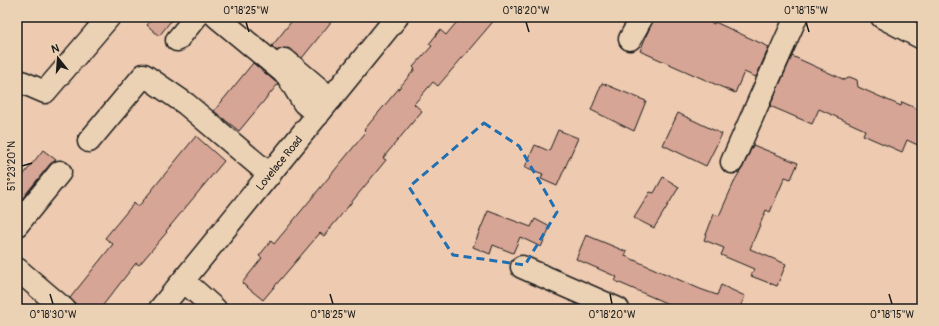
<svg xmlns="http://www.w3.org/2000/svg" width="939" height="326" font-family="Pangolin,sans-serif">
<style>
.building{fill:#d6a595;stroke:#1c1c1c}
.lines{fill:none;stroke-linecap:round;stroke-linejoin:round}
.minor-casing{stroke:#1c1c1c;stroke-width:25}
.major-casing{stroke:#1c1c1c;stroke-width:25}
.minor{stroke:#ecd2b4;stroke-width:22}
.major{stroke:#ecd2b4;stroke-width:22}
.marked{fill:none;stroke:#1f6fb2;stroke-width:3;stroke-dasharray:8 5;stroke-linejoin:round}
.ticks{fill:none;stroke:#1c1c1c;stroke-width:1.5}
.labels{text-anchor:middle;stroke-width:3.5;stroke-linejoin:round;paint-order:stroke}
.street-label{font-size:11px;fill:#1c1c1c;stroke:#ecd2b4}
.neatline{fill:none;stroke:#1c1c1c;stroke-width:1.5}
.ticks-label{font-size:10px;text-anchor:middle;fill:#1c1c1c}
</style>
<rect width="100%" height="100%" fill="#edcab0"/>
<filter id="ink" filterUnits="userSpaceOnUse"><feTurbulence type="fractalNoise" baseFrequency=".025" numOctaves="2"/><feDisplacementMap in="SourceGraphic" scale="8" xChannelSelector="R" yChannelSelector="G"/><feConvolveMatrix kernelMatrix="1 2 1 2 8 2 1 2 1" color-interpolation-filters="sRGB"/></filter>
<g filter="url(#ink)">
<path class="building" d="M154 17H174L159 36 147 25Z
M295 17H335L302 58 288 48 277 51 272 46Z
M461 17H497L438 86 433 82 414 104 422 111 383 158 386 160 324 236 320 233 263 300 242 283 262 258 259 256 271 241 274 244 284 232 366 132 364 130 415 69 413 67 432 46 429 44 440 30 446 35Z
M654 17H700L714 24 715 22 769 47 756 77 744 72 735 93 640 51Z
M792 56 845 80 850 77 857 80 858 87 901 106 902 102 922 111V147L907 140 902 152 863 135 865 130 819 109 812 124 770 106Z
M253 63 278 84 239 131 214 111Z
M602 83 646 101 634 131 591 110Z
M678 113 722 134 706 166 663 145Z
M558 130 578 138 557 186 541 179 543 174 525 167 535 145 549 151Z
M196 136 224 161 166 231 167 232 139 265 136 263 100 309H76V304L70 298 113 244 105 238 134 203 138 207Z
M753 145 798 163 791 179 785 177 770 212 766 210 750 249 786 264 777 286 751 276 754 269 721 255 724 248 704 240 714 214 719 216 736 178 743 167Z
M43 150 56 160 50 164 17 205V183Z
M663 177 679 187 654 228 634 218 650 192 654 193Z
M488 211 531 227 535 219 550 227 541 247 520 237 513 253 493 245 490 254 473 247Z
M586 235 627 252 625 256 700 289 717 295 721 285 745 296 741 305 749 309H684L674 305 673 306 615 281 617 277 576 259Z"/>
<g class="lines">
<g class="minor-casing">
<path id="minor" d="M217 17 287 75 304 103 318 115
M630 39 642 17
M177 40 196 17
M285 60 331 99
M17 80 45 92 109 17
M89 141 144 75 186 104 270 175
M732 162 796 17
M17 225 60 172
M522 267 618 309
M17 269 64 309
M184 281 215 309
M160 309 397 17"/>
</g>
<g class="major-casing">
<path id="major" d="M882 17 922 38"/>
</g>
<use href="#minor" class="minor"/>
<use href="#major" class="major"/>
</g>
</g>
<path class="marked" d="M484 123 519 146 557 212 525 265 453 255 409 187Z"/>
<path class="ticks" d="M246 22 249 32M526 22 529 32M806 22 809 32M22 166 32 163M50 294 53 304M330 294 333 304M610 294 612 304M889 294 892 304"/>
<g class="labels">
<g class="street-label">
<text transform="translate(279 163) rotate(-51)" y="4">Lovelace Road</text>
</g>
</g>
<rect width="939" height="326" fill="none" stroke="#ecd2b4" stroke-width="44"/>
<g transform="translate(58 58) rotate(343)" stroke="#ecd2b4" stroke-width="3" paint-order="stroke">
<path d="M0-3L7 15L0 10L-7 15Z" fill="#1c1c1c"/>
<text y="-6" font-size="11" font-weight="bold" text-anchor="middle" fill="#1c1c1c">N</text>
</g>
<rect x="22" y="22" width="895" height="282" class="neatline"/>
<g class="ticks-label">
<text x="246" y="14">0°18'25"W</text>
<text x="526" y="14">0°18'20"W</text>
<text x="806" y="14">0°18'15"W</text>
<text transform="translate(11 166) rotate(-90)" y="4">51°23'20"N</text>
<text x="53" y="318">0°18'30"W</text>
<text x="333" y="318">0°18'25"W</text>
<text x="612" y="318">0°18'20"W</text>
<text x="892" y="318">0°18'15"W</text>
</g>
</svg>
